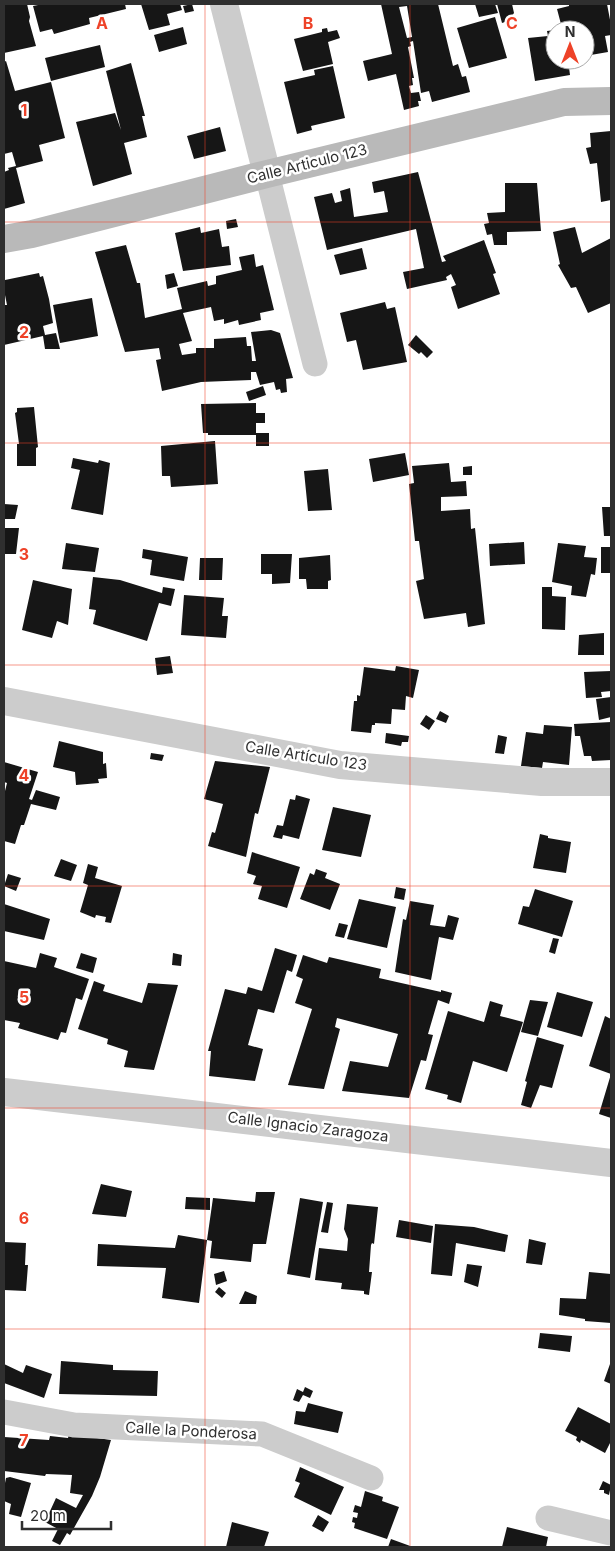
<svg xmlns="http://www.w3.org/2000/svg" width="615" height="1551" font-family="Inter,sans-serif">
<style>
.building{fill:#161616;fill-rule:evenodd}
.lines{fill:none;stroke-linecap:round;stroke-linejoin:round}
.minor{stroke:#ccc;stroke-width:25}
.tertiary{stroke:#ccc;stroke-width:28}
.secondary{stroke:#b9b9b9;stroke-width:28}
.grid{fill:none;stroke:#ee4228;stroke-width:1;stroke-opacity:0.55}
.labels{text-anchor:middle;stroke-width:5;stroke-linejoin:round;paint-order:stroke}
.street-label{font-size:15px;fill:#2f2f2f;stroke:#fff}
.grid-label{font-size:16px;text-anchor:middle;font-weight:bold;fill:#ee4228;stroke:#fff;stroke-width:5;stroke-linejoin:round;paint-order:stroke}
</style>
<rect width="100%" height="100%" fill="#fff"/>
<path class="building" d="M4 4H27L30 17 29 21 36 46 4 53Z
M43 4H125L126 9 89 18 90 24 54 34 52 29 40 32 33 6Z
M141 4H180L182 10 167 14 170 25 149 30Z
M192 4 194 11 185 13 183 6Z
M381 4H438L453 66 458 64 462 77 466 76 470 92 432 102 429 91 421 93 413 41 410 42 411 46 408 47 414 78H412L413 85 409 86 411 93 419 92 421 101H418L419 106 404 110 396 74 368 81 363 61 392 54ZM407 6 412 37 407 38 399 7Z
M475 4H495L498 13 479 17Z
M497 4H512L514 13 508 21 502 23Z
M569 4H607L611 25V35L605 36 608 52 585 56V30H558L562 28 557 9 569 6Z
M495 17 507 58 469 68 457 28Z
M183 27 187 44 159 52 154 35Z
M327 28 328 32 337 30 340 38 328 42 333 64 303 71 294 39 322 32V29Z
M555 30V60H568L570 75 535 81 528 38 548 36 547 31Z
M100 45 105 67 51 81 45 58Z
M6 61 15 91 51 82 65 138 39 145 43 161 16 168 25 203 4 209V172L9 170 8 168 16 166 12 152 4 154V62Z
M131 63 145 116H142L147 137 124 143 132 174 93 186 76 122 115 113 121 130 106 71Z
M333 66 345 118 311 126 312 130 297 134 284 82 315 75 314 70Z
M220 127 226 151 194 159 187 136Z
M611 131V200L601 202 597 163 590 164 586 148 591 147 590 133Z
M418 172 442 262 446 261 443 256 484 240 496 273 493 274 500 294 458 309 451 287 456 285 451 274 446 277 447 280 407 289 403 272 424 268 416 229 327 250 314 197 332 193 335 203 342 201 340 191 350 188 354 217 388 212 384 191 374 193 372 182Z
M505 183H537L541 231 507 232V245H494L492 234 487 235 484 224 489 223 487 213 505 212Z
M236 219 238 227 227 229 226 221Z
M200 227 201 233 219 229 222 247 229 246 231 265 183 271 175 233Z
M575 227 582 253 611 238V303L588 313 576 287 571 288 558 265 560 264 553 232Z
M126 245 137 283H140L145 318 182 309 177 288 207 281 208 286 216 284V276L242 270 239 257 254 254 256 267 263 265 274 310 260 313 261 320 239 325 238 320 224 324V319L214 321 211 307 183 313 192 341 179 344 182 355 196 353V348H214V339L246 337 247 346H251L252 361H256L251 332 271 330 280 333 293 378 286 379 287 392 281 393 280 389 276 390 274 382 260 385 256 372H251V380L201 382 162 391 156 360 161 359 159 348 125 352 95 252Z
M362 248 367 269 340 275 334 255Z
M39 273 40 277 43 276 49 299 53 323 43 326 45 335 56 333 60 349H45L43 336 4 345V305H7L4 290 5 280Z
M174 273 178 286 167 289 165 275Z
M92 298 98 336 60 343 53 305Z
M385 302 387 309 395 307 407 362 363 370 356 340 347 342 340 313Z
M416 335 433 352 427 358 421 352 419 354 408 345Z
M263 386 266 395 249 401 246 392Z
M256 403V413H265V423H256V435H208V433H203L201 404Z
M34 407 38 447 36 448V466H17V444H19L15 413 17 412V408Z
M256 433H269V446H256Z
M215 441 218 484 171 487 170 476H162L161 446Z
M405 453 409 475 373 482 369 459Z
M73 458 98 463 99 460 110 463 103 515 71 509 80 470 71 468Z
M449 463 451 482 466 481 467 496 441 497V511L470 509 471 529 475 528 485 624 468 627 466 613 424 619 416 581 424 579 419 541H415L409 484 414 483 412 466Z
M472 466V475H463V467Z
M328 469 332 510 308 511 304 471Z
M4 504 18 505 15 519H4Z
M602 507H611V536H604Z
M4 528H19L16 554H4Z
M524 542 525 564 490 566 489 544Z
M66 543 99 548 95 572 62 569Z
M558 543 586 546 584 557 597 558 595 575 591 574 586 597 571 595 572 586 552 582Z
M601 547H611V573H601Z
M143 549 188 557 184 581 150 575 152 560 142 558Z
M261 554H292L290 583 272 584V574H261Z
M330 555 331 580 328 581V589H307L306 579H299V558Z
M200 558H223L222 580H199Z
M93 577 120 580 162 593 163 587 175 589 171 606 159 603 147 641 93 624 96 610 89 609Z
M33 580 72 589 68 625 57 621 52 638 22 630Z
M542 587H552V596L566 597 565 630 542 629Z
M184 595 224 598 222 616H228L226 638 181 635Z
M604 633V655H578L579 635Z
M170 656 173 673 157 675 155 658Z
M396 666 419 670 413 698 406 696 405 710 392 709 391 724 375 723V725H372L371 733 351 731 354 701H357V695L360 696 364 667 395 671Z
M611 671V691L601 692 602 697 586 698 584 672Z
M611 697V717L599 720 596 699Z
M440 711 449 716 446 723 436 719Z
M426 715 435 721 429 730 420 724Z
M611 722V760L592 761 591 756H584L580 736H575L574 724Z
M544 725 572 727 569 765 543 762 542 768 521 766 526 732 543 734Z
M386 733 409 736 408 742H402L401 746 385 743Z
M498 735 507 737 504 754 495 753Z
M59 741 103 752V764L106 763 107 778 98 779 99 783 76 785 75 772 53 767Z
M151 753 164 755 162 761 150 759Z
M215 761 270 767 258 814 255 813 246 857 208 846 212 832 215 833 223 804 204 799Z
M4 762 38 772 29 799 32 800 36 790 60 797 56 810 31 804 24 825H21L15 844 4 841V795L7 783 4 782Z
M296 795 310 799 299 839 283 835 282 839 273 837 277 825 283 826 290 799 295 800Z
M333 807 371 815 361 857 322 850Z
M540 834 548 836V838L571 842 566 873 533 868Z
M252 852 300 867 287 908 258 899 262 886 253 884 256 876 247 873Z
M61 859 77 865 71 881 54 876Z
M88 864 98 867 95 878 122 886 111 923 105 922 106 917 96 915 95 918 80 912 88 885 83 883Z
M316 869 327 873 325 878 340 884 330 910 300 899 310 873 314 875Z
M8 874 21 878 16 891 4 886Z
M396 887 406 889 404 900 394 898Z
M535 889 573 901 562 937 518 924 523 906 529 907Z
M359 899 396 907 387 948 347 939Z
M410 901 434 905 430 925 445 927 448 915 459 918 453 940 439 937 431 980 395 972 403 919 406 920Z
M4 904 50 919 44 940 4 931Z
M339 923 348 925 344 938 335 936Z
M553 938 559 939 555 954 549 952Z
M275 948 297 955 292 972 287 970 274 1013 258 1009 248 1045 263 1049 255 1081 209 1076 211 1051H208L225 989 246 994 248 987 262 991Z
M40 953 57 958 54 967 89 979 82 1000 76 998 66 1033 61 1032 58 1040 18 1028 20 1023 4 1020V961L36 968Z
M81 953 97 958 93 973 76 968Z
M173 953 182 955 181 966 172 965Z
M303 955 327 963 329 957 381 969 379 978 441 992V990L452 993 449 1004 438 1000 428 1034 433 1035 426 1061 421 1060 409 1098 342 1091 350 1061 388 1067 398 1034 337 1018 335 1027 340 1029 324 1089 288 1085 312 1009 295 1003 303 979 296 976Z
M94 981 105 985 103 991 142 1003 148 983 178 985 154 1070 124 1067 128 1051 107 1044 108 1039 78 1029Z
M557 992 593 1002 582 1037 547 1027Z
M530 1000 548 1002 538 1036 521 1032Z
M490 1001 503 1005 500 1016 523 1022 507 1072 473 1061 461 1103 447 1099 448 1095 425 1089 448 1011 484 1022Z
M605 1016 611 1019V1118L599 1114 611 1074 589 1066Z
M537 1037 564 1045 552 1088 540 1085 531 1108 521 1105 527 1082 525 1081Z
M101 1184 132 1191 126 1217 92 1214Z
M256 1192H275L266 1244H253L251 1262 210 1258 212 1241 207 1240 199 1303 162 1298 166 1268 97 1266 98 1244 175 1248 178 1235 207 1240 213 1198 255 1202Z
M186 1197 210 1198V1210L185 1209Z
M300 1198 323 1202 310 1278 287 1274Z
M327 1202 333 1203 328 1233 321 1232Z
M347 1204 378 1207 374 1244 372 1243 371 1245 369 1272H372L369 1295 364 1294V1291L341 1289 342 1283 315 1280 319 1248 347 1251 348 1239 344 1229Z
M399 1220 433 1226 431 1243 396 1237Z
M435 1224 474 1227 508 1235 505 1252 456 1243 452 1276 431 1274Z
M529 1239 546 1243 542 1265 526 1263Z
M4 1242 26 1243 25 1265H28L26 1291 4 1290Z
M467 1264 482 1266 478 1287 464 1282Z
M224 1271 227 1281 216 1285 214 1274Z
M589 1272 611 1274V1323L585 1321V1319L559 1315 560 1298 586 1299Z
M219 1287 226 1293 222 1298 215 1292Z
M245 1291 257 1296 256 1304H239Z
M540 1333 572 1336 570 1352 538 1348Z
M61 1361 113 1365V1370L158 1371 157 1396 59 1394Z
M4 1364 23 1373 26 1365 52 1374 44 1398 4 1383Z
M610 1364H611V1384L604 1381Z
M305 1387 313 1391 310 1398 303 1395 299 1402 293 1400 297 1389 303 1392Z
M308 1403 343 1412 338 1433 294 1424 296 1411 305 1412Z
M578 1407 611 1424V1441L605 1453 581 1440 580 1443 576 1440 577 1437 565 1431Z
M69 1434 111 1440 100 1477 92 1496 70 1535 67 1533 60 1545 52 1541 58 1529 45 1522 56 1498 76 1508 83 1495 70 1493 72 1475 46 1474 45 1476 4 1471V1437L49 1440 50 1436 68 1438Z
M300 1467 344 1487 331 1515 294 1497 300 1483 295 1481Z
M10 1477 31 1483 21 1517 9 1514 11 1504 4 1501V1488L6 1478Z
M603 1481 611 1485 609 1495 604 1493V1490H599Z
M365 1491 383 1497 382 1501 399 1507 387 1539 354 1528 355 1523 352 1522 353 1517 357 1518 358 1513 353 1512 355 1505 361 1507Z
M318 1515 329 1522 323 1532 312 1526Z
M232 1522 269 1532 264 1547H226Z
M507 1527 548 1537 546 1547H502Z
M391 1539 413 1547H388Z"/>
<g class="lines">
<path class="minor" d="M267 174 315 364
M4 1412 74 1425 262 1434 371 1478
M548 1518 611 1533"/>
<path class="tertiary" d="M224 4 267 174
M4 701 340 765 542 782H611
M4 1092 611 1163"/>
<path class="secondary" d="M4 239 32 234 267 174 564 102 611 101"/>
</g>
<path class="grid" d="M205 4V1547M410 4V1547M4 222H611M4 443H611M4 665H611M4 886H611M4 1108H611M4 1329H611"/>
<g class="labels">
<g class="street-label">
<text transform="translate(307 164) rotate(-14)" y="5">Calle Articulo 123</text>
<text transform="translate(306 756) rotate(9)" y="5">Calle Artículo 123</text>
<text transform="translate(308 1127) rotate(7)" y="5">Calle Ignacio Zaragoza</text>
<text transform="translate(191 1431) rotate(3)" y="5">Calle la Ponderosa</text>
</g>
</g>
<g class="grid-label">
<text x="102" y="29">A</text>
<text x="308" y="29">B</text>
<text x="512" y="29">C</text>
<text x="24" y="116">1</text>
<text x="24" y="338">2</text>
<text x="24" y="560">3</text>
<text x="24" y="781">4</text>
<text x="24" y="1003">5</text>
<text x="24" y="1224">6</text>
<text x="24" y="1446">7</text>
</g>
<rect width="615" height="1551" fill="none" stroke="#2f2f2f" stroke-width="10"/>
<g transform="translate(570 45)"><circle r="24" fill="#ffffff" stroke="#acacac"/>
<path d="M0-4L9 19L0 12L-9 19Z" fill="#ee4228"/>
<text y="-8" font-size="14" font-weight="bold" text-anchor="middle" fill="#2f2f2f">N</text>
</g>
<path d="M22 1521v8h89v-8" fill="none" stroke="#2f2f2f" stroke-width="2.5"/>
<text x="30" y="1521" font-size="15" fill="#2f2f2f" stroke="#ffffff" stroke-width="4" paint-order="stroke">20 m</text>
</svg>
